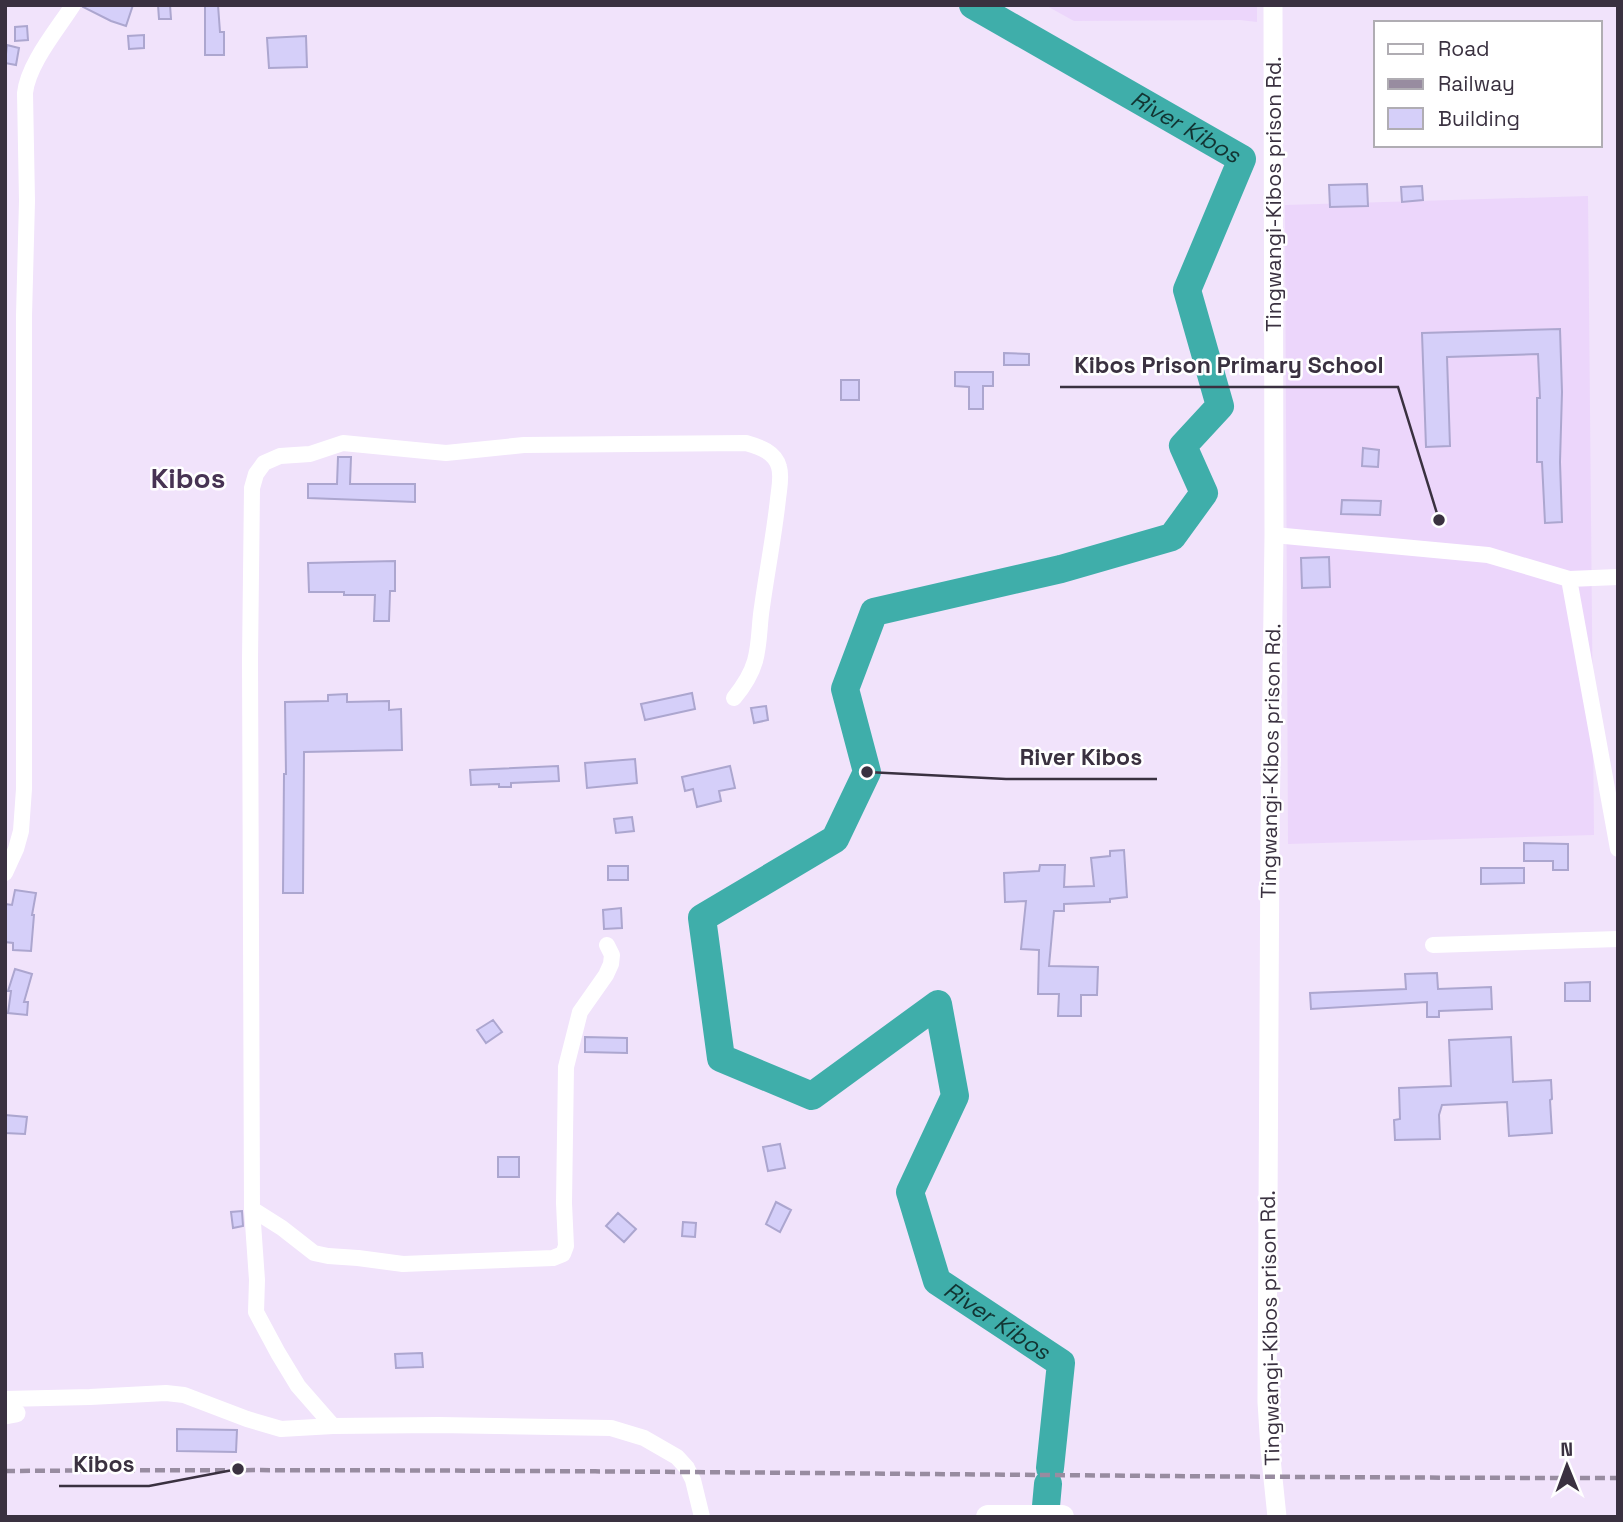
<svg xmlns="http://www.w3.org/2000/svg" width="1623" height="1522" font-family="'Space Grotesk',sans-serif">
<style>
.built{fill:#ecd6fb}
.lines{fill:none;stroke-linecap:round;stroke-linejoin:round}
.river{stroke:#3faeaa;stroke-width:28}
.building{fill:#d5cff9;stroke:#aca6cf;stroke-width:2}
.minor{stroke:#fff;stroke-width:16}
.tertiary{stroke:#fff;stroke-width:19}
.primary{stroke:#fff;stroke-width:24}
.rail{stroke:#988ca0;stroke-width:4.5;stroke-dasharray:10 5;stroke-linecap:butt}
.labels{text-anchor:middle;stroke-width:5;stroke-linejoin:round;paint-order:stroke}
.street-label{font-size:21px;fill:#3a3140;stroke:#fff}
.water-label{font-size:23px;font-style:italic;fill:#123432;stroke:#fff}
.district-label{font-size:28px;font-weight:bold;fill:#473353;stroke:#fff}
.leader{fill:none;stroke:#3a3140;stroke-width:2.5}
.callout-dot{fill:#3a3140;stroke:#fff;stroke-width:2.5}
.callout-label{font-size:23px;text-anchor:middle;font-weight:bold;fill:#3a3140;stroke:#fff;stroke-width:5;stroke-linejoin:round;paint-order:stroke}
</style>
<rect width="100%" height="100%" fill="#f1e3fb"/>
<path class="built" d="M1045 5H1257V22L1240 20 1074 21Z
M1588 196 1594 835 1288 844 1285 205Z"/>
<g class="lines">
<g class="river">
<path id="s1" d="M973 5 1242 159 1187 290 1220 406 1183 446 1204 493 1172 537 1061 569 874 612 845 689 867 772 835 839 702 918 721 1058 812 1096 938 1004 955 1096 910 1192 937 1281 1061 1363 1050 1468"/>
<path d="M1045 1517 1048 1484"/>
</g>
</g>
<path class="building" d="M83 5H133L126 26 111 21 83 7Z
M158 5H170L171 19H159Z
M205 5H218L220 32H224V55H205Z
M27 26 28 40 15 41V27Z
M144 35V48L129 49 128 36Z
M306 36 307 67 269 68 267 38Z
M7 45 19 48 16 65 5 63Z
M1367 184 1368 206 1330 207 1329 185Z
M1422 186 1423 200 1402 202 1401 187Z
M1560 329 1562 392 1560 462 1562 522 1545 523 1542 462H1537V398H1540L1538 354 1447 357 1450 446 1426 447 1422 333Z
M1004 353 1029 354V365H1004Z
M955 372H993V386H983V409H969V387L955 386Z
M841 380H859V400H841Z
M1363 448 1379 450 1378 467 1362 466Z
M338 457H351L350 484H415V502L308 498V484H337Z
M1342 500 1381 501 1380 515 1341 514Z
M1329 557 1330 587 1302 588 1301 558Z
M395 561V591H390L389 621H374L375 595H344V592H309L308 563Z
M692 693 695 709 645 720 641 704Z
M347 694V702L389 701V710L401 709 402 750 304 752 303 893H283L284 774H286L285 702 328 701V695Z
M766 706 768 720 754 723 751 708Z
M635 759 637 783 587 788 585 763Z
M558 766 559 781 511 783V787H499V784L471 785 470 770Z
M730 766 735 788 719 791 721 801 697 807 693 789 685 791 682 777Z
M632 817 634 831 616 833 614 819Z
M1524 843 1568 844V870H1553V861H1524Z
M1124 850 1127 897 1110 899V902L1064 904V911H1054L1049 966 1098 967 1097 995H1081V1016H1058L1059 994H1038L1039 950 1021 949 1026 901 1005 902 1004 873 1039 871 1040 865H1065L1064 887 1094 886 1091 858 1110 856V851Z
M608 866H628V880H608Z
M1481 868H1524V883L1481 884Z
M15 890 36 893 32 915H34L31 951 13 950V943L5 942V904L12 905Z
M621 908 622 928 604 929 603 910Z
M15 969 32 974 24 1002H28L27 1015 8 1013 11 991H8Z
M1437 973 1438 989 1491 987 1492 1009 1439 1011V1017H1427V1002L1311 1009 1310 993 1406 989 1405 974Z
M1590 982V1001H1565V983Z
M493 1020 502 1032 486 1043 477 1030Z
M585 1037 627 1038V1053L585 1052Z
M1511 1037 1513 1082 1551 1080 1552 1099 1550 1100 1552 1133 1509 1136 1507 1102 1442 1105 1439 1115 1440 1139 1395 1140 1394 1120 1400 1119 1399 1088 1451 1086 1449 1040Z
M5 1115 27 1117 25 1134 5 1133Z
M780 1144 785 1168 768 1171 763 1147Z
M498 1157H519V1177H498Z
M776 1202 791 1210 780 1232 766 1224Z
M242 1211 243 1226 233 1228 231 1212Z
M618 1213 636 1229 624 1242 606 1226Z
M683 1222 696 1223 695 1237 682 1236Z
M422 1353 423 1367 396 1368 395 1354Z
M177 1429 237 1430 236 1452 177 1451Z"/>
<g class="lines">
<path class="minor" d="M1274 535 1488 555 1569 579 1618 577
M1569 579 1618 849
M5 873 16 849 21 831 24 789V316L27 201 25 93C28 64 57 30 73 5
M1433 945 1618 939
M252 1209 282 1228 314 1253 328 1256 358 1258 403 1264 553 1258 563 1254 566 1246 564 1203 566 1067 580 1012 606 975 611 964 612 955 607 945
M5 1399 90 1397 166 1393 184 1395 247 1419 281 1429 333 1426 439 1425 611 1428 644 1438 677 1457 687 1468 693 1480 702 1517
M333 1426 298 1386 278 1353 256 1312 257 1280 252 1209 250 660 252 488 256 474 264 463 280 456 310 454 343 443 446 453 524 445 746 443C760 447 775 452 779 467 782 477 779 489 778 499 774 536 767 571 762 607 759 625 760 643 755 661 751 675 743 687 734 698"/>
<path class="tertiary" d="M1273 5 1274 535 1270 832 1267 1402 1270 1449 1277 1517
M5 1415 16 1413"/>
<path class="primary" d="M988 1517H1062"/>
<path class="rail" d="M5 1471C543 1467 1080 1478 1618 1478"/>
</g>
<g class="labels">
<g class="street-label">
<text transform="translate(1274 194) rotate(-90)" y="7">Tingwangi-Kibos prison Rd.</text>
<text transform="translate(1271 761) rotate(-89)" y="7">Tingwangi-Kibos prison Rd.</text>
<text transform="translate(1270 1328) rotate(-91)" y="7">Tingwangi-Kibos prison Rd.</text>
</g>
<g class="water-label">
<text dy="8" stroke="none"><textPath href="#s1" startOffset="245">River Kibos</textPath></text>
<text dy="8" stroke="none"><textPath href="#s1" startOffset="2198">River Kibos</textPath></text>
</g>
<g class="district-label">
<text x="188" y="488">Kibos</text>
</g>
</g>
<path class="leader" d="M1439 520L1398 387H1060M867 772L1006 779H1157M238 1469L149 1486H59"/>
<g class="callout-dot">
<circle cx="1439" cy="520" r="7"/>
<circle cx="867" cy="772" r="7"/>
<circle cx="238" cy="1469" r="7"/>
</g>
<g class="callout-label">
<text x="1229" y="373">Kibos Prison Primary School</text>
<text x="1081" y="765">River Kibos</text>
<text x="104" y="1472">Kibos</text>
</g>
<rect width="1623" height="1522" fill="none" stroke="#3a3140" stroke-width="14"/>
<rect x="1374" y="21" width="228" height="126" fill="#ffffff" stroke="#b0adb3" stroke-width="2"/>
<rect x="1388" y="44" width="35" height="10" fill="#ffffff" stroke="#b0adb3" stroke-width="2"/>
<text x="1438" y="56" font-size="21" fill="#3a3140">Road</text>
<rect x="1388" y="79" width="35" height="10" fill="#988ca0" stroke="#b0adb3" stroke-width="2"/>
<text x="1438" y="91" font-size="21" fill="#3a3140">Railway</text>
<rect x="1388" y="108" width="35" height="21" fill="#d5cff9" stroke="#b0adb3" stroke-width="2"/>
<text x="1438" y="126" font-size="21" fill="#3a3140">Building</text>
<g transform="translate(1567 1466) rotate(359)" stroke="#ffffff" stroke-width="5" paint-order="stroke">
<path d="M0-5L12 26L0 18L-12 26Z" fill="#3a3140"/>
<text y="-10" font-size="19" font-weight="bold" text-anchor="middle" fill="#3a3140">N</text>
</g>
</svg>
